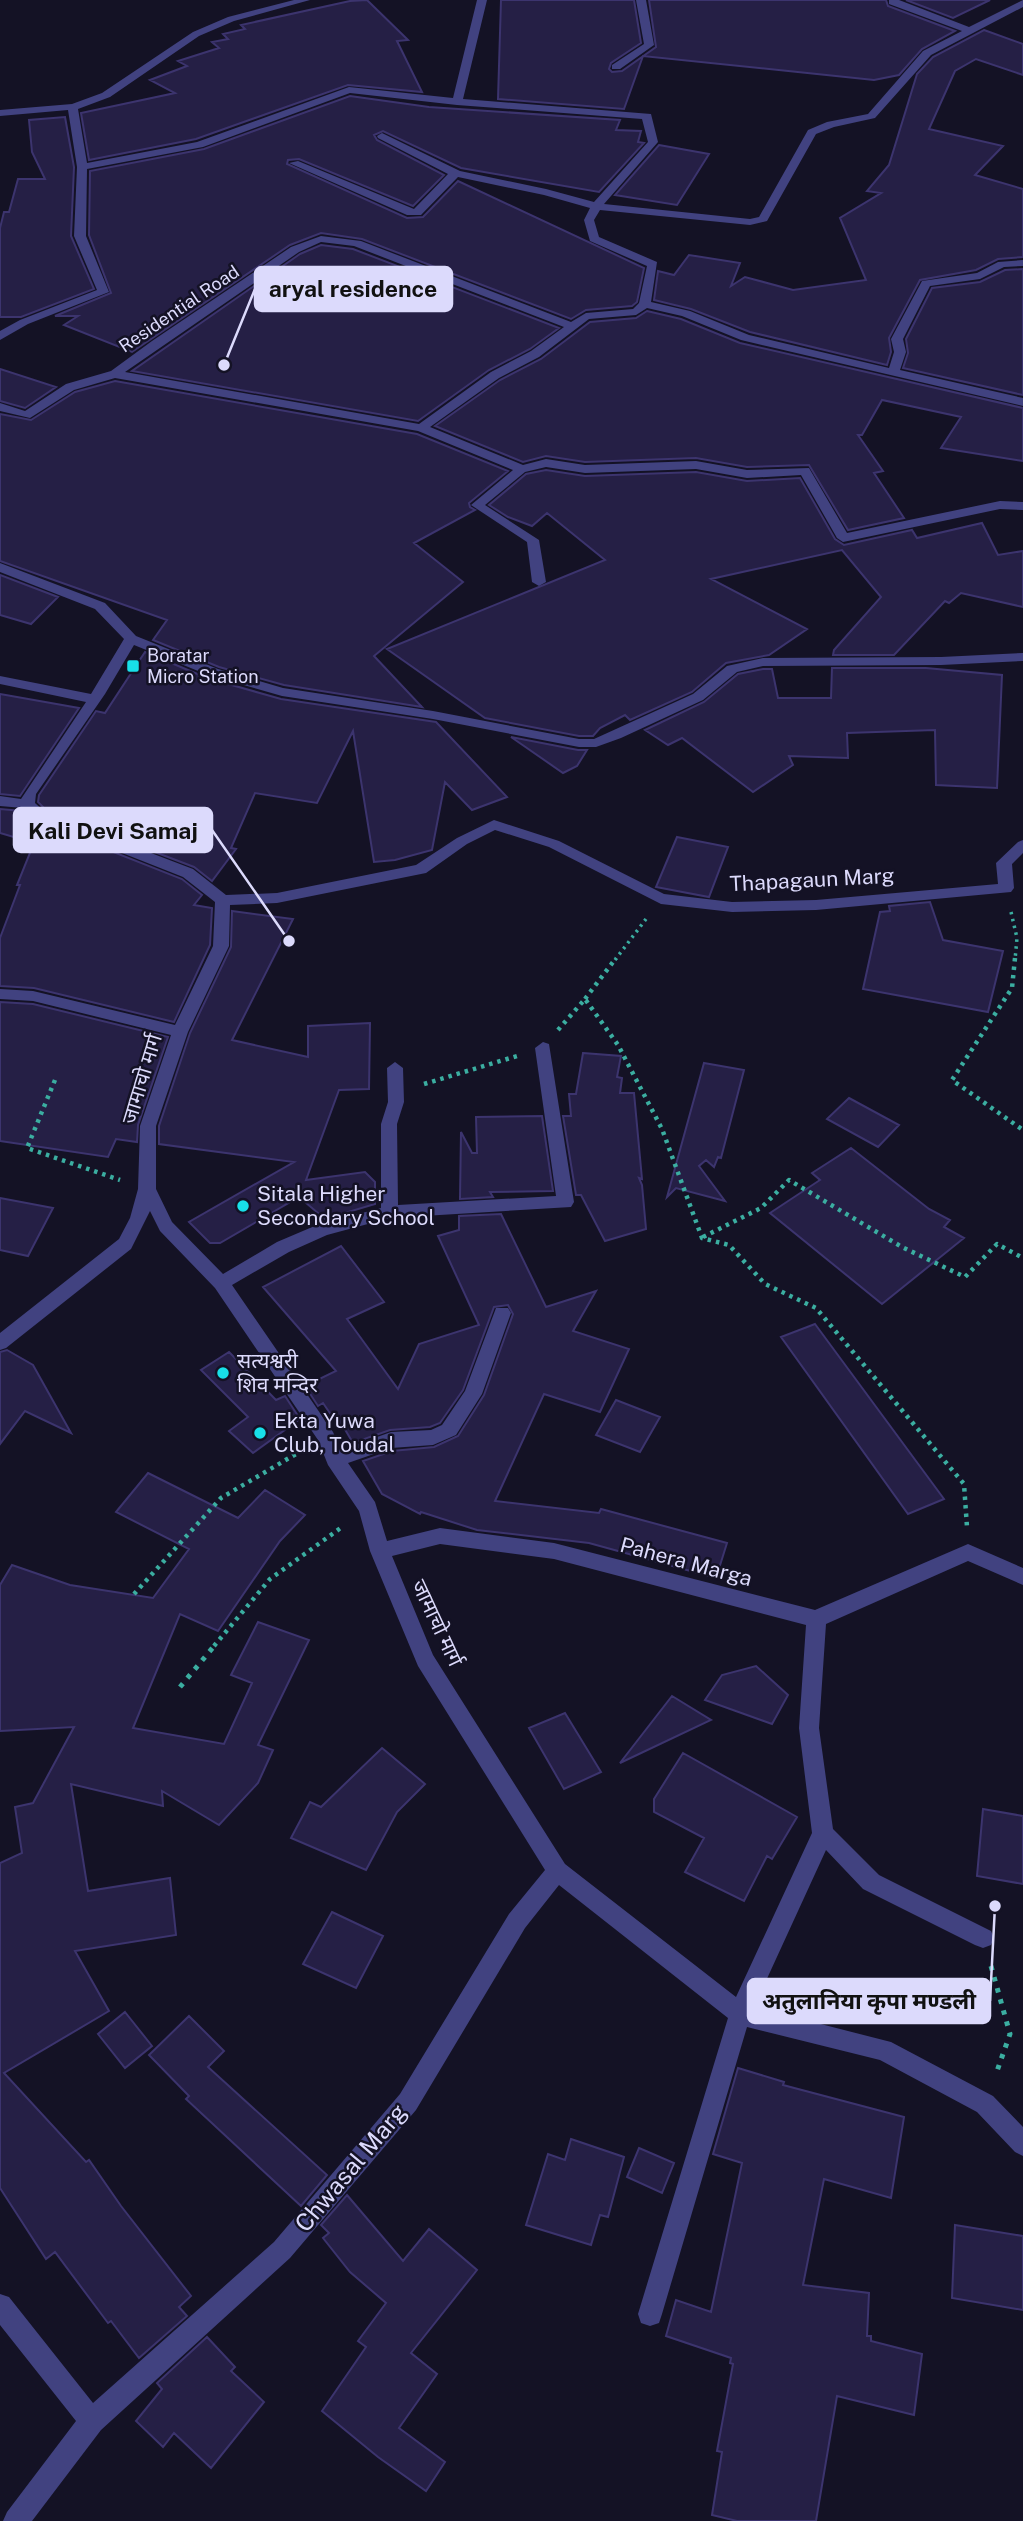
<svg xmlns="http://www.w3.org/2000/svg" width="1023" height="2521" font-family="'Public Sans','Noto Sans Devanagari',sans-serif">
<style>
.building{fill:#251f45;stroke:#3c346e;stroke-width:2}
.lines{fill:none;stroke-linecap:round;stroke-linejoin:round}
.path-far2{stroke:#3baea1;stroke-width:3.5;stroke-dasharray:2.5 4.5;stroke-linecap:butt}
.path-far1{stroke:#3baea1;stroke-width:4.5;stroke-dasharray:3.5 5;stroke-linecap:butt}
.path{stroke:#3baea1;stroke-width:5;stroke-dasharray:4.5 7;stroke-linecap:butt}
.minor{fill:#414280;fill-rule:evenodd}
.poi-dot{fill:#18e0e9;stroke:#141225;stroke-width:2.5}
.labels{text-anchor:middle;stroke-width:5;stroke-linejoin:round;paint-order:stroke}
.far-street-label{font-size:18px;fill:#dcdafc;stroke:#141225}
.far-poi-label{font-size:18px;fill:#dcdafc;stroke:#141225;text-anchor:start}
.street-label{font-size:21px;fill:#dcdafc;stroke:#141225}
.poi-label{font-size:21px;fill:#dcdafc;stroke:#141225;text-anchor:start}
.near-street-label{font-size:24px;fill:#dcdafc;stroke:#141225}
.leader{fill:none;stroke:#dcdafc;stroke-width:2.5}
.callout-dot{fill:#dcdafc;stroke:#141225;stroke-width:2.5}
.callout{fill:#dcdafc;stroke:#dcdafc;stroke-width:2.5}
.callout-label{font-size:23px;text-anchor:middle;font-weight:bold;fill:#111}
</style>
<rect width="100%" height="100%" fill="#141225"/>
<path class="building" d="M367 0 408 40 397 41 422 92 348 85 196 139 89 160 81 113 175 93 150 80 187 66 178 61 219 48 212 42 228 39 223 34 245 29 241 25 350 1Z
M501 0H634L641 43 611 63 609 69 612 72 622 71 656 47 649 0H886L888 6 955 31 922 49 899 75 874 80 643 56 624 109 498 99Z
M906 0H990L953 18Z
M984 30 1023 44V75L976 59 955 71 929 129 1003 146 975 175 1023 189V257L998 259 976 270 920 280 889 338 891 352 887 365 750 332 691 309 654 300 658 271 674 275 689 255 740 263 731 286 745 277 793 290 866 280 840 218 881 193 867 191 889 165 917 74 933 57Z
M350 96 429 107 620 120 616 130 641 131 638 142 644 143 599 192 461 168 383 131 374 135 377 140 444 175 413 206 299 159 288 160 287 164 407 218 423 217 458 181 644 268 637 302 632 306 586 310 571 319 362 239 321 233 290 245 132 352 64 325 78 316H55L111 293 89 235 90 171 204 149Z
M65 117 74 167 71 236 94 289 21 317H0V228L4 212H9L18 179H45L32 152 29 120Z
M659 145 709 154 677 205 615 195Z
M321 245 353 249 559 328 530 349 489 370 418 421 132 371 300 254Z
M1023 269V395L903 368 908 353 906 339 932 288 980 282 1005 270Z
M647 311 681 319 740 343 1023 408V461L941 448 961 417 882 400 862 435H858L883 471 874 473 904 518 848 530 809 465 747 467 696 458 585 462 546 456 523 462 435 426 500 380 541 359 590 322 636 318Z
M0 369 56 387 25 408 0 401Z
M115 381 417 434 508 471 469 503 470 507 475 510 414 543 463 582 374 656 422 707 284 685 219 667 153 640 167 620 0 561V414L31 420 75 392Z
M546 470 585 476 696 472 747 481 800 478 835 539 844 545 912 530 917 538 982 523 998 555 1023 551V607L961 593 949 603 945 601 894 655H833L834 650 881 597 842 550 711 579 807 629 769 655 726 663 692 692 630 720 625 715 600 728 593 736H579L485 718 387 649 605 560 547 513 532 526 508 517 489 505 526 474Z
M0 575 58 597 31 624 0 615Z
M145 652 207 678 281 699 436 722 507 797 472 810 445 782 432 850 395 860 374 862 353 731 317 803 255 793 231 848 236 849 212 881 194 867 47 811 38 802 39 795 96 711 105 713Z
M832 668H926L1002 675 997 788 936 785 935 730 847 733 848 758 789 756 793 765 753 792 682 738 668 745 645 730 704 702 738 674 763 669H772L778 698H831Z
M0 694 79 708 20 796 0 794Z
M511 737 578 750H587L577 766 563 773Z
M0 809 22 811 35 821 182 879 202 895 194 905 212 908 210 945 174 1022 34 988 0 986V938L20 885H17L34 843 0 833Z
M677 837 728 847 709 897 656 887Z
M930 902 943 940 1003 951 988 1012 863 989 880 912 890 911 889 906Z
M232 911 293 919 232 1040 308 1057V1026L370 1023 369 1089 339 1090 306 1180 365 1172 375 1182V1204L325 1219 299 1197 220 1243H210L189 1222 294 1162 159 1144V1126L190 1033 231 947Z
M0 1002 33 1004 168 1037 138 1125 137 1142 116 1139 108 1157 0 1141Z
M583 1053 621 1056 617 1077 622 1078 620 1093H634L642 1179 639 1178 642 1185 646 1229 605 1241 581 1195H576L563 1116H571L569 1094H576Z
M704 1063 744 1070 721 1158 718 1157 714 1167 706 1160 699 1166 725 1201 676 1188 667 1197Z
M849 1098 899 1125 878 1147 827 1119Z
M542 1116 553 1191 490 1192 493 1197 460 1199 461 1132 472 1153H477L476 1117Z
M851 1148 929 1209 950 1220 944 1227 964 1238 882 1304 770 1213 820 1180 812 1173Z
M0 1198 53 1208 28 1256 0 1250Z
M501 1214 546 1307 596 1291 573 1331 629 1349 600 1412 544 1394 495 1501 599 1513 601 1509 727 1543 716 1578 589 1543 477 1530 421 1512 420 1514 382 1494 363 1461 392 1451 434 1447 458 1436 484 1395 513 1314 508 1305 494 1307 463 1390 440 1423 430 1427 390 1430 353 1443 340 1421 336 1422 323 1403 318 1406 305 1386 336 1371 263 1287 341 1246 384 1302 347 1319 398 1389 419 1344 479 1325 438 1236 459 1230V1216Z
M815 1324 944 1499 908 1514 781 1337Z
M7 1350 33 1365 71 1433 25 1411 0 1444V1352Z
M229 1352 276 1400 285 1396 300 1419 253 1453 229 1431 248 1417 201 1370Z
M616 1400 660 1417 640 1452 596 1435Z
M148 1473 238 1518 265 1490 305 1515 280 1541 218 1631 180 1614 133 1728 224 1744 252 1683 231 1675 258 1622 309 1640 258 1745 273 1750 258 1783 219 1825 162 1791 163 1806 71 1784 88 1891 170 1878 176 1935 75 1951 109 2011 4 2073 86 2162 89 2160 121 2206 191 2296 179 2307 187 2316 139 2358 111 2321 108 2323 55 2252 46 2259 0 2188V1863L22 1853 15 1807 33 1803 74 1727 0 1731V1585L12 1565 70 1585 153 1598 189 1549 116 1512Z
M756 1666 788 1695 772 1724 705 1700 722 1675Z
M672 1696 711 1720 620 1763Z
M565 1713 601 1772 564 1789 529 1728Z
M382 1748 425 1784 397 1812 366 1870 291 1838 310 1802 321 1807Z
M683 1753 797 1817 772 1859 767 1856 744 1901 685 1872 704 1838 654 1812V1799Z
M983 1809 1023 1816V1884L977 1876Z
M332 1912 383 1936 356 1988 303 1964Z
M125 2012 152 2046 125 2068 98 2034Z
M189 2016 224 2051 208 2067 327 2175 301 2206 186 2099 189 2096 149 2055Z
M738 2068 784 2082 783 2085 904 2117 891 2198 824 2179 803 2285 869 2293 867 2336H871V2341L922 2354 914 2415 837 2396 816 2521H737L712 2515 722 2452 717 2451 733 2364 730 2363 731 2358 666 2336 676 2300 711 2312 742 2163 713 2154Z
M571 2139 624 2157 608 2217 600 2215 591 2245 526 2225 548 2154 565 2160Z
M639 2148 674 2163 662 2193 627 2177Z
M347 2195 403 2261 429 2229 477 2270 411 2353 437 2374 399 2428 445 2462 426 2491 378 2457 322 2411 366 2347 358 2341 386 2303 350 2272 323 2238 329 2233 321 2225Z
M955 2225 1023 2236V2310L952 2298Z
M207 2337 235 2367 231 2371 264 2402 211 2468 174 2433 163 2447 136 2421 162 2389 157 2383Z"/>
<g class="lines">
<path class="path-far2" d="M1011 912 1017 938 1015 960
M615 960 646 919"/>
<path class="path-far1" d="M1015 958 1012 988 952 1080 1023 1130
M585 999 616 958
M558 1030 585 999 618 1045 662 1129 702 1238 729 1245 765 1284 816 1308 964 1484 967 1527
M55 1080 27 1148 120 1180
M424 1084 517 1056
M703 1237 761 1208 789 1180 902 1247 965 1277 997 1244 1023 1258
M134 1594 221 1498 301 1451
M214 1646 270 1579 342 1527"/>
<path class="path" d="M180 1687 215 1645
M991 1966 1010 2034 996 2074"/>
<path class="minor" d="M294 0H310L234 21 199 36 110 97 78 109 87 163 197 142 349 87 453 98 477 0H487L463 99 651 114 658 142 604 204 750 219 759 217 808 130 827 122 868 114 923 51 962 31 889 4V0H899L969 27 1023 0V7L931 55 875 118 834 127 816 134 767 221 750 225 600 210 594 220 599 237 657 262 651 302 690 311 749 335 889 368 894 352 891 339 922 281 977 273 998 262 1023 260V266L1004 267 980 279 930 286 903 339 906 352 900 370 1023 398V406L741 340 682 316 647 308 636 315 589 319 539 357 499 378 430 427 523 465 546 459 585 465 696 461 747 470 809 468 847 533 1000 501 1023 502V510L1000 509 843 542 837 538 801 475 747 478 696 469 585 473 546 467 525 472 485 505 539 540 546 582 539 586 532 582 527 542 471 505 513 470 418 431 115 378 74 390 30 418 0 411V403L25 411 66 384 111 371 152 341 291 247 321 236 361 241 571 322 586 313 633 309 639 303 647 266 590 241 584 220 590 208 544 195 458 177 421 215H407L289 163 298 161 414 209 448 174 378 138 377 136 382 133 460 171 546 189 594 202 648 142 642 119 457 105 350 93 203 147 87 169 86 236 109 292 28 324 0 340V331L20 320 97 290 74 236 77 167 68 110 0 116V110L72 104 102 93 193 32 228 17ZM321 242 354 246 564 327 531 351 491 372 419 424 125 372 299 252Z
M636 0H646L654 45 620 69H612V65L644 44Z
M0 563 105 603 136 636 218 669 283 688 433 711 579 739H594L693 694 727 666 763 658 941 657 1023 653V661L941 665 763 666 737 672 703 700 621 738 596 747H579L433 719 282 696 208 675 134 645 105 694 36 794 35 803 46 813 193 869 226 895 277 893 416 865 457 838 494 820 559 841 664 894 732 902 816 900 998 884 996 863 1018 842 1023 840V853L1012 864 1014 888 1011 892 816 910 732 912 661 904 549 847 495 830 467 844 426 873 277 903 230 905 229 946 188 1032 156 1126V1189L172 1222 223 1274 277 1242 317 1225 381 1208V1124L388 1102 387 1068 395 1062 403 1068 404 1102 397 1124 398 1205 556 1196 535 1048 543 1042 549 1044 574 1202 571 1207 390 1218 327 1235 289 1252 232 1285 333 1432 341 1450 391 1432 431 1430 442 1425 465 1391 496 1308H508L511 1313 482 1394 456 1435 433 1445 391 1448 348 1463 375 1502 387 1541 440 1528 554 1543 815 1610 968 1544 1023 1568V1585L968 1561 826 1624 819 1728 833 1829 879 1875 991 1931 994 1938 991 1945 983 1948 975 1945 863 1889 826 1850 754 2007 891 2042 993 2096 1023 2127V2156L1015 2152 977 2112 880 2060 747 2027 662 2314 659 2323 650 2326 641 2323 638 2314 728 2018 559 1885 525 1928 416 2110 290 2258 101 2430 32 2521H3L7 2512 76 2421 0 2325V2294L9 2297 93 2403 274 2242 400 2094 509 1914 545 1870 418 1666 370 1551 359 1511 328 1465 318 1440 215 1288 160 1231 150 1211 131 1249 6 1348 0 1350V1333L119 1239 130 1218 138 1189 140 1126 171 1035 33 1001 0 999V989L33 991 175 1025 213 946 215 902 183 877 36 819 23 808 0 806V796L21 799 86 702 0 684V676L91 694 124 639 95 609 0 572ZM440 1544 554 1559 806 1625 799 1728 812 1833 736 1997 565 1864 433 1655 392 1556Z"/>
</g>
<g class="poi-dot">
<rect x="126" y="659" width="14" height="14" rx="3.5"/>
<circle cx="243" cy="1206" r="7"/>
<circle cx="223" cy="1373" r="7"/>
<circle cx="260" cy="1433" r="7"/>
</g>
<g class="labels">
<g class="far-street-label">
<text transform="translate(179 309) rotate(-34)" y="6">Residential Road</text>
</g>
<g class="far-poi-label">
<text x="147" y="662">Boratar<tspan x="147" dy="21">Micro Station</tspan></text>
</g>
<g class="street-label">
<text transform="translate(812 880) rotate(-3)" y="7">Thapagaun Marg</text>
<text transform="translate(142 1079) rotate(-73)" y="7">जामाचो मार्ग</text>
<text transform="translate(686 1562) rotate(15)" y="7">Pahera Marga</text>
<text transform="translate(437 1623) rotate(65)" y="7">जामाचो मार्ग</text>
</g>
<g class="poi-label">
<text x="257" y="1201">Sitala Higher<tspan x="257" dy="24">Secondary School</tspan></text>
<text x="237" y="1368">सत्यश्वरी<tspan x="237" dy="24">शिव मन्दिर</tspan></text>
<text x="274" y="1428">Ekta Yuwa<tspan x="274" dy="24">Club, Toudal</tspan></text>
</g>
<g class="near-street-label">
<text transform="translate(351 2168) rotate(-50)" y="8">Chwasal Marg</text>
</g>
</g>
<path class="leader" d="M224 365L255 289M289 941L212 830M995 1906L990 2001"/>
<g class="callout-dot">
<circle cx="224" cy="365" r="7"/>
<circle cx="289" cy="941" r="7"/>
<circle cx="995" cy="1906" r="7"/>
</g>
<g class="callout">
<rect x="255" y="267" width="197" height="44" rx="7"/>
<rect x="14" y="808" width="198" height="44" rx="7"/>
<rect x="748" y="1979" width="242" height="44" rx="7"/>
</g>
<g class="callout-label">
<text x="353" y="297">aryal residence</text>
<text x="113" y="839">Kali Devi Samaj</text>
<text x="869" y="2009">अतुलानिया कृपा मण्डली</text>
</g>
</svg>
